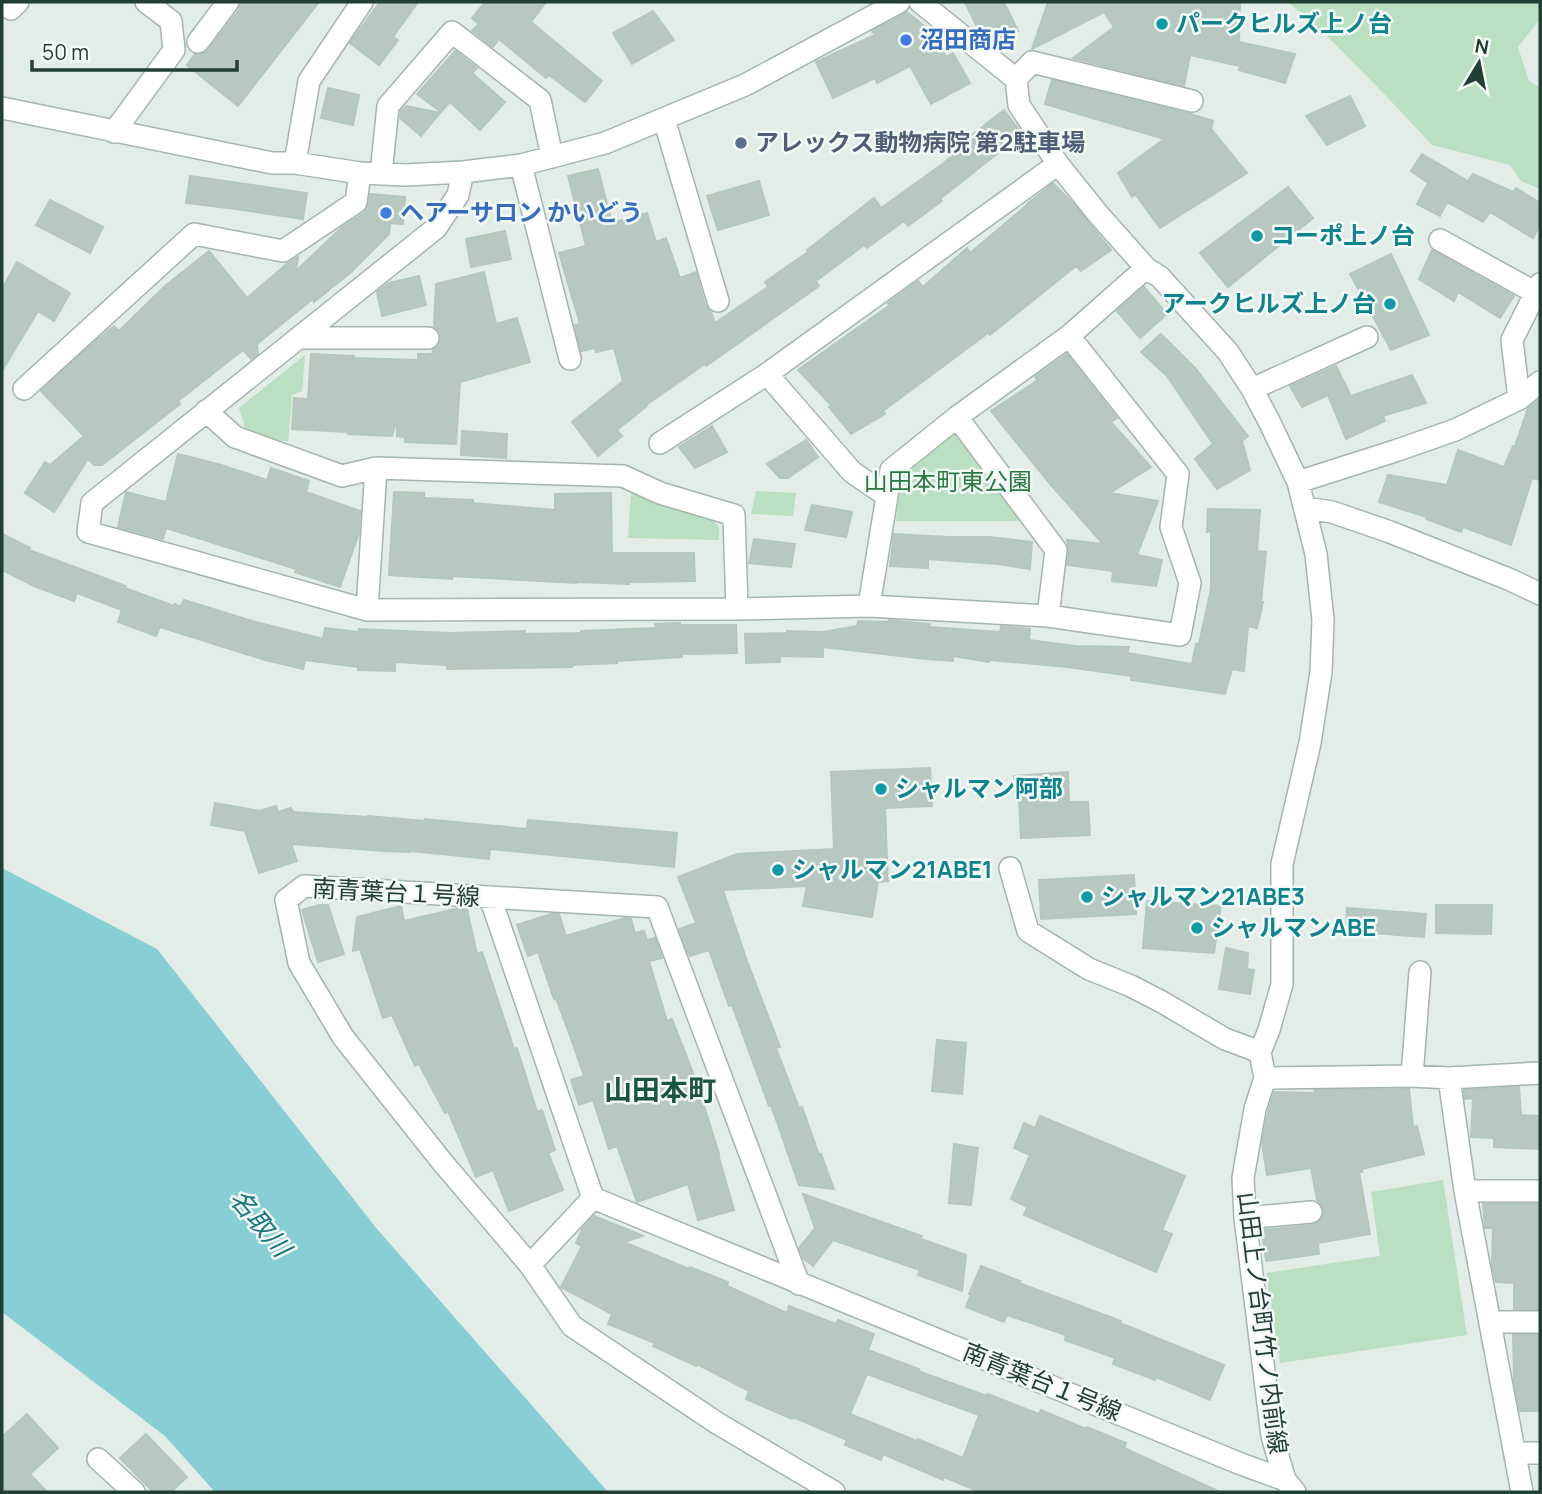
<svg xmlns="http://www.w3.org/2000/svg" width="1542" height="1494" font-family="Manrope,'Noto Sans JP',sans-serif">
<style>
.green{fill:#badfc1}
.water{fill:#87cfd5}
.building{fill:#b7c8c0;stroke:#b4c7be;stroke-width:2;fill-rule:evenodd}
.lines{fill:none;stroke-linecap:round;stroke-linejoin:round}
.minor-casing{stroke:#a4b5ae;stroke-width:24}
.minor{stroke:#fff;stroke-width:21}
.culture-dot{fill:#0f9aa8;stroke:#f3f9f6;stroke-width:2.5}
.shop-dot{fill:#3f7fe0;stroke:#f3f9f6;stroke-width:2.5}
.service-dot{fill:#5c6f8a;stroke:#f3f9f6;stroke-width:2.5}
.labels{text-anchor:middle;stroke-width:5;stroke-linejoin:round;paint-order:stroke}
.culture-label{font-size:24px;font-weight:bold;fill:#0d838f;stroke:#f3f9f6;text-anchor:start}
.shop-label{font-size:24px;font-weight:bold;fill:#366cbe;stroke:#f3f9f6;text-anchor:start}
.service-label{font-size:24px;font-weight:bold;fill:#4e5e75;stroke:#f3f9f6;text-anchor:start}
.park-label{font-size:24px;fill:#297941;stroke:#f3f9f6}
.street-label{font-size:24px;fill:#213f35;stroke:#f3f9f6}
.water-label{font-size:26px;font-style:italic;fill:#17767f;stroke:#f3f9f6}
.quarter-label{font-size:28px;font-weight:bold;fill:#1c5341;stroke:#f3f9f6}
</style>
<rect width="100%" height="100%" fill="#e2ede7"/>
<path class="green" d="M1288 2H1540V19L1518 47 1529 81 1540 88V189L1521 181 1510 165 1432 145 1388 98 1327 36Z
M305 355 302 391 292 395 288 442 247 434 239 408Z
M957 428 1027 521H896L901 469Z
M756 491 796 493 793 516 751 514Z
M631 493 705 511 719 527V540L628 538Z
M1443 1180 1467 1335 1280 1363 1266 1273 1380 1256 1371 1192Z"/>
<path class="water" d="M2 868 157 949 377 1229 608 1492H215L165 1436 2 1312Z"/>
<path class="building" d="M241 2H319L238 106 187 65 195 54H202L208 50 239 10Z
M380 2H418L393 37 398 40 379 65 350 43Z
M485 2H546L531 22 602 81 585 102 549 75 546 78 499 39 493 47 472 31 479 24 472 18Z
M965 2H1004L1018 31 995 42 976 25Z
M1048 2H1240L1239 42 1295 54 1285 83 1239 70 1240 66 1190 55 1184 86 1073 58 1114 27 1104 12 1032 49Z
M653 11 674 40 632 64 613 33Z
M907 12 933 33 946 57 953 53 970 83 931 104 910 66 877 83 875 78 833 98 816 62 875 35 872 31Z
M455 51 477 68 472 73 505 102 480 130 450 102 441 112 417 94Z
M1052 80 1190 114 1213 121 1211 129 1247 173 1160 228 1135 194 1132 197 1118 173 1164 139 1045 104Z
M328 88 359 95 353 125 321 118Z
M1350 96 1365 126 1327 145 1306 116Z
M406 106 440 113 421 136 400 118 401 111Z
M1004 110 1022 134 940 199 942 201 908 226 904 221 867 248 864 245 816 281 819 286 706 366 705 364 646 405 647 406 617 430 622 436 598 456 572 422 623 381 614 348 596 352 595 348 581 351 575 325 580 324 559 253 586 246 568 176 598 169 612 223 647 213 656 242 666 238 680 278 696 272 705 305 711 312 715 323 768 287 765 282 808 252 807 250 874 198 881 208 941 165 976 137 973 134Z
M1422 154 1468 181 1473 174 1513 192 1516 188 1540 203V225L1533 238 1490 212 1483 222 1447 202 1440 216 1417 204 1428 183 1411 171Z
M190 176 307 193 303 219 243 210 186 203Z
M759 181 769 215 718 230 707 196Z
M1053 183 1075 206 1111 250 1081 271 1076 266 990 335 988 333 883 411 885 414 851 434 829 407 831 405 798 370 890 305 888 303 918 281 923 287 967 248 970 253 1027 205V204Z
M1288 187 1313 218 1228 287 1200 253Z
M370 194 405 197 403 224 390 223 389 234 350 273 314 302V298L257 344 258 354 251 359 243 350 178 401 180 404 102 465H94L88 459 54 512 25 493 45 462 50 465 84 436 41 391 93 343 114 326 119 331 165 286 209 251 247 298 289 262 298 257 296 271 342 227 364 213 367 208Z
M50 200 103 227 90 253 36 225Z
M505 231 511 259 471 267 466 239Z
M1432 250 1514 296 1500 318 1458 292 1454 301 1419 279Z
M1391 254 1429 335 1391 350 1350 274Z
M17 262 70 293 54 321 38 311 2 371V289Z
M484 272 496 324 517 318 530 362 460 382 456 444 405 442V437L397 436V426H395L392 436 348 434V432L292 429 294 398 308 399 311 354 354 356V358L418 360V354H432L433 350 439 345 441 339 440 332 434 326 436 284Z
M419 276 426 305 382 316 377 292 389 283Z
M1144 287 1167 314 1140 338 1117 311Z
M1161 334 1195 368 1248 436 1242 441 1250 470 1217 489 1195 459 1213 444 1167 376 1141 352Z
M1067 354 1117 418 1111 422 1151 467 1110 493 1158 501 1137 555 1162 560 1156 586 1112 581 1113 571 1067 565 1069 552 1067 540 1103 544 1051 485 991 411 1038 380 1035 377Z
M1336 366 1351 396 1412 375 1426 403 1383 416 1385 421 1346 439 1328 395 1302 407 1290 386Z
M1540 399V480L1532 478 1511 545 1463 527 1461 532 1426 519 1427 517 1379 502 1388 475 1447 485 1458 450 1504 467 1513 446H1515L1528 408Z
M712 426 727 452 695 468 679 447Z
M462 431 507 434 506 458 461 455Z
M806 440 818 457 788 478H780L767 464Z
M178 454 221 465 267 480 271 468 309 481 306 492 360 511 359 533 340 587 295 572 296 569 166 528 163 539 118 527 126 492 166 502Z
M394 492 424 493V498L473 500V503L555 510V494L611 493 612 553H694L695 581 629 582V584L576 582V583L452 576V579L389 575Z
M812 505 852 512 846 537 805 530Z
M1208 509 1260 510 1257 551 1266 552 1261 602H1263L1257 628 1248 626 1244 671 1232 669 1225 694 1131 680 1132 676 1067 667 990 660 989 662 953 656V661L926 659 823 647V657L780 656V662L746 663 745 634 787 633V631L823 632 857 626 858 621 888 622 889 620 930 624 929 627 1000 632 1001 626 1030 629 1029 640 1075 646 1129 647 1127 653 1192 664 1196 644H1199L1211 589V531L1207 532Z
M2 534 30 548 29 550 126 586 125 588 174 606 175 604 180 607 184 600 252 621 323 639 325 628 359 632V629L450 633 525 631V634L581 633V631L656 628 655 624 680 623V625H736L737 653 682 654V657L617 661V663L572 665V667L447 669V665L395 662V671L358 670V667L305 660 303 669 265 660 160 627 156 636 118 622 122 610 77 593 74 601 34 586 2 570Z
M894 534 948 537H989L1032 542 1030 569 998 564 928 559V568L890 566Z
M754 539 795 544 791 567 749 563Z
M930 768 932 806 885 808 888 881 878 882 872 917 803 906 807 886 723 890 747 961 780 1047 776 1048 799 1108 802 1107 819 1155 821 1154 834 1189 799 1185 771 1105 769 1106 732 1005 729 1006 709 950 690 956 687 950 679 929 696 923 678 877 737 854 834 849 831 772Z
M1068 772 1069 802H1088L1090 835 1021 838 1019 799H1015L1014 776Z
M215 803 260 811 276 806 278 812 291 808 293 812 368 817V816L425 821V819L527 829 528 820 677 833 674 867 490 849 489 859 411 851 410 852 385 851 291 844 297 861 259 873 245 831 211 825Z
M1134 875 1136 914 1041 919 1039 880Z
M1147 901 1221 906 1214 953 1143 948Z
M319 905H328L344 954 318 962 302 910Z
M1436 905H1492L1491 934 1436 933Z
M401 906 404 921 459 908 467 909 477 954 482 952 514 1049 517 1048 537 1112 542 1110 555 1150 548 1153 563 1190 509 1211 493 1170 476 1177 448 1111 445 1113 419 1064 415 1066 392 1015 383 1018 360 949 353 951 357 917Z
M1347 908 1426 914 1424 937 1346 931Z
M551 914H559L566 936 625 918 631 919 635 933 644 931 647 940 655 938 662 958 649 961 667 1021 672 1019 697 1083 719 1154H718L734 1210 698 1220 688 1184 637 1202 617 1146 609 1149 593 1100 579 1105 571 1080 584 1076 573 1044 556 998 554 999 538 952 528 956 517 925Z
M1226 948 1248 953 1247 969 1254 970 1250 994 1219 989Z
M937 1040 966 1043 962 1094 932 1091Z
M1519 1087 1521 1115 1540 1116V1149L1494 1147V1138L1471 1137 1473 1098 1465 1099 1464 1090Z
M1409 1089 1413 1127 1417 1126 1424 1154 1362 1169V1172H1359L1370 1234 1318 1243 1319 1254 1266 1261 1262 1230 1313 1225 1318 1223 1323 1218 1324 1211 1322 1205 1317 1200 1311 1168 1267 1175 1262 1143 1268 1112 1274 1092 1315 1093 1314 1090Z
M1040 1116 1185 1176 1162 1230 1172 1234 1156 1272 1024 1215 1027 1207 1011 1199 1030 1155 1014 1148 1024 1123 1035 1128Z
M954 1144 978 1148 971 1205 949 1203Z
M803 1194 922 1236 921 1239 966 1255 962 1291 918 1275 920 1270 833 1240 813 1266 804 1259 799 1248 815 1228Z
M1483 1204H1540V1309H1514V1283L1496 1282 1492 1265 1493 1228H1485Z
M594 1216 643 1236 624 1242 689 1269 690 1267 728 1282 727 1286 787 1313 789 1306 836 1324 838 1320 874 1334 868 1350 919 1369 918 1371 987 1396 988 1394 1039 1414 1041 1410 1086 1429 1087 1427 1126 1443 1124 1448 1220 1492H980L944 1477 943 1480 883 1454 881 1460 845 1445 847 1440 793 1417 792 1419 746 1399 749 1391 697 1364 696 1366 653 1346 655 1343 608 1324 612 1314 561 1287 582 1246 576 1243 582 1229ZM867 1374 979 1415 963 1458 918 1439 917 1441 850 1414Z
M981 1266 1020 1281 1019 1283 1121 1321 1120 1323 1224 1365 1210 1400 1156 1377 1155 1380 1113 1364 1115 1358 1065 1340 1066 1335 1007 1315 1004 1322 966 1307 971 1294H969Z
M1513 1335H1540V1411H1520L1514 1381Z
M27 1414 58 1448 30 1474 47 1492H2V1437Z
M146 1434 187 1477 171 1492H153L120 1458Z"/>
<g class="lines">
<g class="minor-casing">
<path id="minor" d="M920 2 1016 79 1019 105 1058 164 1098 214 1146 268 1160 277 1228 352 1252 389 1269 421 1298 482 1316 554 1323 620 1321 672 1310 743 1282 864V984L1269 1030 1260 1052 1265 1078 1255 1109 1243 1178 1245 1218 1272 1436 1285 1480 1295 1492
M11 9 18 2
M198 42 228 2
M1016 79 1032 62 1192 101
M2 108 272 163H295L360 173 406 175 463 172 521 165 605 143 745 85 899 2
M664 119 718 301
M114 132 174 50 171 21 146 2
M295 163 309 81 362 2
M521 165 570 359
M463 172 458 195 436 228 92 503 88 532 367 610 737 609 869 606
M381 174 388 106 452 32 540 100 552 157
M1440 240 1536 293
M298 338H428
M767 374 852 472 887 496 869 606 1048 616 1180 635 1190 583 1171 527 1178 474 1069 336
M24 389 194 234 283 251 356 202 360 173
M1252 389 1367 337
M1519 399 1512 340 1540 284
M206 411 235 437 342 476 376 468
M957 417 1056 550 1048 616
M660 443 767 374 1058 164
M1298 482 1395 451 1455 430 1519 399 1540 382
M887 496 891 470 957 417 1069 336 1146 268
M1305 508 1332 512 1390 532 1511 580 1540 594
M367 610 376 468 623 476 660 493 734 515 737 609
M1010 868 1028 931 1089 969 1131 986 1162 1002 1225 1039 1260 1052
M490 897 593 1198
M1412 1076 1420 972
M1265 1078 1412 1076 1449 1078 1540 1073
M1449 1078 1465 1191 1522 1492
M1465 1191H1540
M1245 1218 1311 1212
M530 1265 572 1326 717 1423 834 1492
M799 1284 657 907 304 886 286 900 299 963 343 1037 443 1163 530 1265 593 1198C809 1288 1025 1375 1241 1464L1285 1480
M1490 1322H1540
M1515 1453H1540
M98 1459 134 1492"/>
</g>
<use href="#minor" class="minor"/>
</g>
<g class="culture-dot">
<circle cx="1162" cy="24" r="7"/>
<circle cx="1257" cy="236" r="7"/>
<circle cx="1390" cy="304" r="7"/>
<circle cx="881" cy="789" r="7"/>
<circle cx="778" cy="870" r="7"/>
<circle cx="1087" cy="897" r="7"/>
<circle cx="1197" cy="928" r="7"/>
</g>
<g class="shop-dot">
<circle cx="906" cy="40" r="7"/>
<circle cx="386" cy="213" r="7"/>
</g>
<circle class="service-dot" cx="741" cy="143" r="7"/>
<g class="labels">
<g class="culture-label">
<text x="1176" y="32">パークヒルズ上ノ台</text>
<text x="1271" y="244">コーポ上ノ台</text>
<text x="1376" y="312" text-anchor="end">アークヒルズ上ノ台</text>
<text x="895" y="797">シャルマン阿部</text>
<text x="792" y="878">シャルマン21ABE1</text>
<text x="1101" y="905">シャルマン21ABE3</text>
<text x="1211" y="936">シャルマンABE</text>
</g>
<g class="shop-label">
<text x="920" y="48">沼田商店</text>
<text x="400" y="221">ヘアーサロン かいどう</text>
</g>
<g class="service-label">
<text x="755" y="151">アレックス動物病院 第2駐車場</text>
</g>
<g class="park-label">
<text x="948" y="490">山田本町東公園</text>
</g>
<g class="street-label">
<text transform="translate(396 893) rotate(3)" y="8">南青葉台１号線</text>
<text transform="translate(1262 1323) rotate(83)" y="8">山田上ノ台町竹ノ内前線</text>
<text transform="translate(1042 1382) rotate(22)" y="8">南青葉台１号線</text>
</g>
<g class="water-label">
<text transform="translate(260 1223) rotate(50)" y="9">名取川</text>
</g>
<g class="quarter-label">
<text x="660" y="1100">山田本町</text>
</g>
</g>
<rect width="1542" height="1494" fill="none" stroke="#213f35" stroke-width="7"/>
<g transform="translate(1479 63) rotate(10)" stroke="#f3f9f6" stroke-width="5" paint-order="stroke">
<path d="M0-5L12 26L0 18L-12 26Z" fill="#213f35"/>
<text y="-10" font-size="19" font-weight="bold" text-anchor="middle" fill="#213f35">N</text>
</g>
<path d="M32 60v10h205v-10" fill="none" stroke="#213f35" stroke-width="3.5"/>
<text x="42" y="60" font-size="21" fill="#213f35" stroke="#f3f9f6" stroke-width="5" paint-order="stroke">50 m</text>
</svg>
